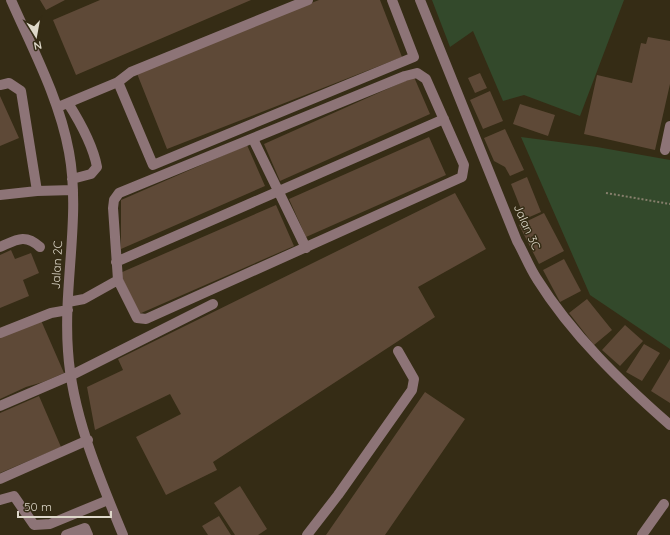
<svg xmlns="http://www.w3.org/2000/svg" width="670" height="535" font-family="Quicksand,sans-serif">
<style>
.green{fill:#33492b}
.building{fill:#5e4937}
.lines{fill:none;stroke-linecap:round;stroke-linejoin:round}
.path{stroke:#867f6c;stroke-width:2;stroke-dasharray:2 2;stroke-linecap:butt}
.minor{stroke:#8d7477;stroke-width:10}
.labels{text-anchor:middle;stroke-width:3;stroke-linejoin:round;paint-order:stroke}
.street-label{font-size:12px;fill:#ded8ca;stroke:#352c15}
</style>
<rect width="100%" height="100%" fill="#352c15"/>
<path class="green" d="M432 0H624L580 116 524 95 503 101 473 31 450 47Z
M521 137 597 147 670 160V349L590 295Z"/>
<path class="building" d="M40 0H65L46 10Z
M100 0H251L76 75 53 20Z
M319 0H380L402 57 167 149 136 71Z
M648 37 670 41V84L655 150 584 134 597 75 632 83 641 43 646 44Z
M480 73 487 88 475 93 468 78Z
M414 77 430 114 280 181 264 144Z
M490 91 503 121 483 129 470 100Z
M0 96 19 138 0 146Z
M520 104 555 115 548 136 513 124Z
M505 129 524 170 510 176 505 167 494 161 484 138Z
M429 137 446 175 306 237 289 199Z
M247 145 265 186 121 249V200Z
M527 177 541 212 525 219 511 184Z
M455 193 486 249 418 287 435 317 213 462 217 470 166 495 136 437 181 414 170 394 95 430 87 387 123 370 118 359Z
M276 205 294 246 139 314 120 273Z
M544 213 564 251 539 264 519 225Z
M11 250 15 259 31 253 39 273 23 280 29 296 0 308V255Z
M564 259 581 291 560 302 543 270Z
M587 299 612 330 594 345 569 313Z
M40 318 64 373 43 382 26 387 0 399V335Z
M625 325 643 341 620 366 602 350Z
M644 344 660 353 642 381 626 372Z
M670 359V403L651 391Z
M425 392 465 419 385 535H326Z
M39 396 61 447 0 473V413Z
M240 486 267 529 258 535H235L214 503Z
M219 516 231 535H208L202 526Z"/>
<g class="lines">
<path class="path" d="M606 193 670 204"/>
<path class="minor" d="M11 0C33 50 59 98 69 152 81 217 63 285 68 351 72 414 99 477 123 535
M420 0 517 241C524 253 529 267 537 279 572 335 621 382 670 425
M417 73 426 79 464 165 462 177 146 319 137 318 118 280 113 208 114 200 119 193 405 76Z
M118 82 153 165 414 57 392 0
M0 85 9 83 21 91 37 191
M68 103C80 122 93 145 97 167L91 174 72 179
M58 107 118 82 131 72 308 0
M253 139 306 248
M665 150 670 126
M0 195 37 191 73 190
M0 247C16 240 25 233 40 247
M116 262 444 119
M68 302 84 299 118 280
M0 333 51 313 68 310
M0 406 72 375 213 304
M0 479 88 440
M0 500 14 496 34 525 50 524 108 500
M66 535 85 528 88 535
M307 535 338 495 412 390 414 379 398 351
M642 535 664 504"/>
</g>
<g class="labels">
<g class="street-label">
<text transform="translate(527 227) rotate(66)" y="4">Jalan 3C</text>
<text transform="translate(57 265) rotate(-87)" y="4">Jalan 2C</text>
</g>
</g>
<g transform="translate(36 36) rotate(169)" stroke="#352c15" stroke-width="3" paint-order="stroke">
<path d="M0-3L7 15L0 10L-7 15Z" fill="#ded8ca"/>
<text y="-6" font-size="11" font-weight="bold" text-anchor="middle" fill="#ded8ca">N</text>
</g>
<path d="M18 511v6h93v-6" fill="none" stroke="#ded8ca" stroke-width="2"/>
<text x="24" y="511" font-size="12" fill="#ded8ca" stroke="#352c15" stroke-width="3" paint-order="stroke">50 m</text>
</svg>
